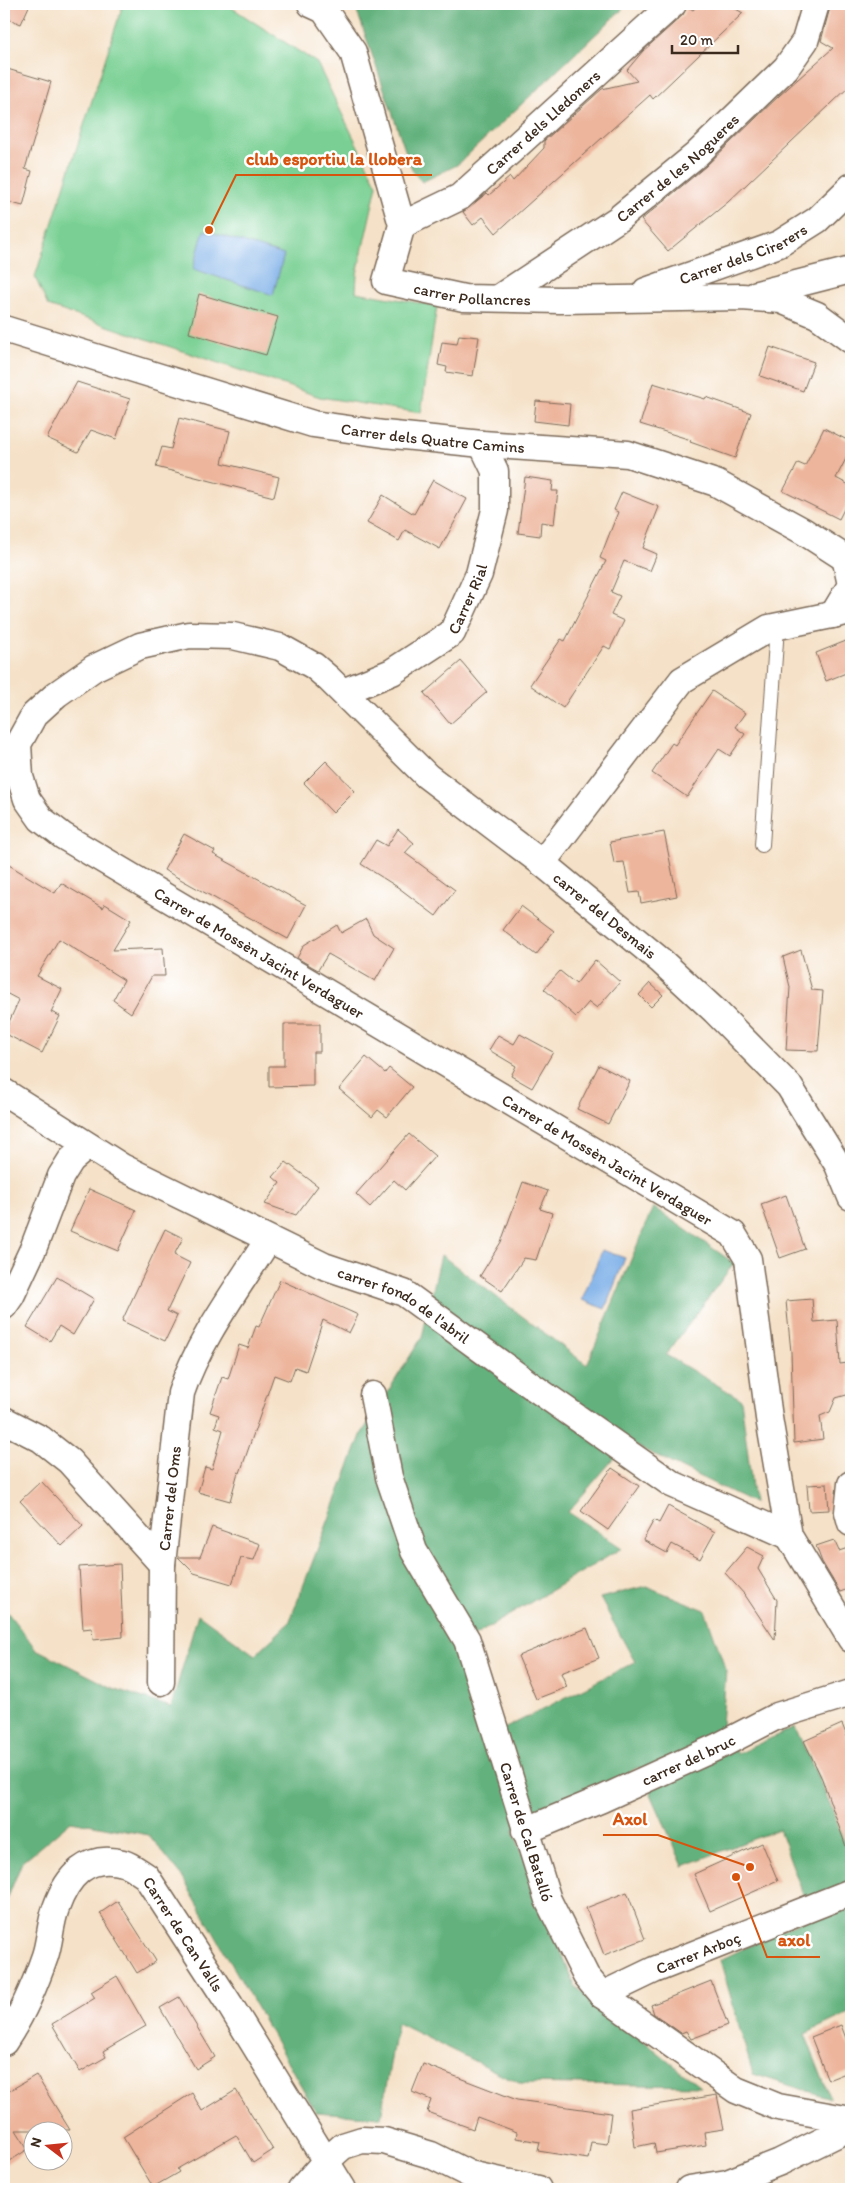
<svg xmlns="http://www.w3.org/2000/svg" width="855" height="2193" font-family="Itim,sans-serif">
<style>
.green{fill:#7ad094;stroke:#5a7d59}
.forest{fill:#63b27e;stroke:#4f6e4e}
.water{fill:#7aaee7;stroke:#5a6c82}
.building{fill:#edb59c}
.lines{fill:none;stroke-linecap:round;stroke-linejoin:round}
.service-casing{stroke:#7c6a59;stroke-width:16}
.minor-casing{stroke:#7c6a59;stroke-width:29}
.service{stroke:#fff;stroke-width:14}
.minor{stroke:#fff;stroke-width:26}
.labels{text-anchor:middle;stroke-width:5;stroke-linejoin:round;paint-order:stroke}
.street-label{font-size:16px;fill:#3b2a1e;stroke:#fff}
.leader{fill:none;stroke:#d7540e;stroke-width:2}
.callout-dot{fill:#d7540e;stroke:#fff;stroke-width:2}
.callout-label{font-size:18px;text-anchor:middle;font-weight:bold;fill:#d7540e;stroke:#fff;stroke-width:5;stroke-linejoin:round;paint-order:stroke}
</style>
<rect width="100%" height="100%" fill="#fff"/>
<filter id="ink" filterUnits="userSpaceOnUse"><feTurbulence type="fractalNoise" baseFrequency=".02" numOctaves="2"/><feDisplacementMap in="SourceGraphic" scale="10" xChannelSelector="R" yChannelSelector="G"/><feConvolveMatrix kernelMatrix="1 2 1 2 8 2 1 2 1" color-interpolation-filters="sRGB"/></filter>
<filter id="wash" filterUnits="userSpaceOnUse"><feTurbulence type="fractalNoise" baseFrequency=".0096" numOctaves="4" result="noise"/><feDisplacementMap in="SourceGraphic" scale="20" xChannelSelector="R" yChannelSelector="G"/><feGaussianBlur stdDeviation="1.12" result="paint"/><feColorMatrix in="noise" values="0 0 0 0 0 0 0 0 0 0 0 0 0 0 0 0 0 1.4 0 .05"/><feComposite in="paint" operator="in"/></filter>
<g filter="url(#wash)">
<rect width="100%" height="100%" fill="#f5e1c7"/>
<path class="green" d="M123 4H226L317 63 377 185 357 274 356 292 437 306 421 413 320 397 48 306 35 277Z"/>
<path class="forest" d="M348 4H628L457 165 422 182 412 170 357 11Z
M653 1207 734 1263 666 1355 741 1399 754 1503 628 1442 568 1512 622 1548 454 1648 486 1738 635 1662 600 1598 646 1586 705 1610 726 1670 722 1725 737 1754 795 1727 851 1850V1884L843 1887 851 1907V2012L805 2034 830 2098 753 2074 720 1960 811 1916 779 1829 683 1866 639 1767 513 1830 575 1986 700 2086 519 2083 397 2023 381 2117 316 2112 181 1875 149 1835 71 1821 22 1862 4 1907V1608L36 1649 113 1688 171 1707 198 1614 255 1655 289 1623 362 1433 422 1337 441 1255 587 1365Z"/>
<path class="water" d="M204 230 284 255 273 295 193 269Z
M602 1250 625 1258 605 1309 582 1300Z"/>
<g id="blocks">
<path class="building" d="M4 4H30L21 24 4 17Z
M700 4H727L743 13 653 99 650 95 496 233 483 217 473 225 463 212 487 193 489 195 510 177 513 181 544 148V141L602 89 637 81 627 70 643 51 683 15 687 6 693 10Z
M831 4H851V85L728 202 668 251 641 220 706 166 780 95 833 48 821 41Z
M4 68 51 82 25 169 32 171 23 206 4 201Z
M199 294 278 317 266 355 189 333Z
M459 335 479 337 473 376 446 372 447 367 438 365 442 342 457 344Z
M770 347 814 362 803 391 760 376Z
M77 382 130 399 116 439 91 430 78 452 47 438Z
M653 383 705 399 706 397 751 413 735 458 690 442 691 440 640 424Z
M536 401 570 404 568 425 534 421Z
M179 418 230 431 222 463 279 477 274 497 156 467 162 447 171 449Z
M824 428 851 442V449L836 478 851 486V495L839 519 783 491 798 463 805 466Z
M525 477 553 481 552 491H558L554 524 541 522 540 536 518 533Z
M433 480 467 499 440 549 405 530 399 541 367 523 383 495 414 514Z
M622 492 659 507 643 548 657 554 650 571 624 561 611 592 620 596 611 615 624 621 610 649 604 646 563 708 530 685 561 639 565 641 606 561 600 558 618 512 614 510Z
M851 639V671L826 681 816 653Z
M461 661 487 692 450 724 424 693Z
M712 691 745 713 735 727 745 734 730 756 719 749 687 797 652 773 672 743 675 745Z
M326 761 355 791 333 813 304 783Z
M398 829 414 843 405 853 455 890 436 916 399 888 361 864 376 840 387 846Z
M664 832 677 896 641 903 639 892 630 893 624 862 614 863 610 842Z
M184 834 215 851 213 854 306 905 288 939 164 870Z
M4 862 55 893 61 883 103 908 105 904 131 920 113 950 163 948 165 976H152L131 1013 113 1000 124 980 59 939 37 976 62 989 51 1012 60 1016 42 1053 4 1033 19 1000 4 992Z
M521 906 554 931 536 955 503 930Z
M366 919 373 934 394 948 375 981 328 954 318 970 297 958 304 945 337 925 341 933Z
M801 950 812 990 823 991 818 1051 786 1050 790 987 783 957Z
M595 960 620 982 597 1008 589 1002 576 1017 544 989 560 971 576 984Z
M650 983 663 995 651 1007 639 995Z
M284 1024H320V1052H313V1086L269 1087V1066H284Z
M520 1034 553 1052 532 1088 511 1076 516 1066 489 1050 498 1035 514 1044Z
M366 1057 385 1073 389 1068 412 1087 387 1117 378 1110 372 1117 339 1089Z
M599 1065 630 1081 608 1124 577 1109Z
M409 1134 435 1156 405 1190 394 1180 370 1207 356 1194Z
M286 1162 318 1186 296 1215 265 1204 280 1183 273 1177Z
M523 1182 548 1191 540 1209 552 1213 536 1260 524 1258 502 1291 480 1276 501 1242Z
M89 1189 136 1210 118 1251 70 1231Z
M786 1195 805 1249 780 1258 761 1204Z
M165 1229 183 1238 174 1255 190 1263 167 1311 177 1316 165 1341 122 1321Z
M57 1277 94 1299 73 1335 59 1326 50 1341 27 1327Z
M280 1280 358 1315 349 1333 323 1320 306 1371 295 1367 290 1381 274 1375 240 1473 238 1472 230 1501 198 1492 205 1467 212 1469 223 1430 215 1427 219 1415 210 1412 222 1377 228 1379 239 1345 248 1348 256 1326 259 1327Z
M812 1299 814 1322 837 1320 840 1364 848 1363 850 1394 836 1398 830 1412 820 1416 823 1439 794 1443 791 1352 786 1301Z
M612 1468 639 1486 608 1530 581 1511Z
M41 1481 83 1526 62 1546 20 1501Z
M827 1484 829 1510 809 1511 807 1485Z
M668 1506 715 1532 700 1559 672 1544 667 1553 643 1540 654 1520 659 1523Z
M212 1527 260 1544 254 1560 241 1558 232 1584 194 1573 178 1557H200Z
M834 1540 839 1551 851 1547V1588L840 1592 822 1562 816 1546Z
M747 1547 764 1556 758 1569 777 1600 775 1640 745 1595 725 1573Z
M120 1564 123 1637 93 1640 92 1628 83 1629 79 1567Z
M587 1628 599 1658 561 1673 567 1687 536 1699 518 1656Z
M842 1724 851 1746V1855H849L822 1779 804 1741Z
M762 1843 778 1881 710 1911 694 1874Z
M627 1892 645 1939 604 1955 586 1908Z
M118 1901 156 1961 137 1973 100 1913Z
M117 1976 146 2026 103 2051 106 2057 80 2072 52 2024 95 1998 91 1992Z
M711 1981 728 2025 691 2039 686 2031 681 2033 654 2014 651 2005Z
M179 1997 215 2057 196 2069 160 2008Z
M841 2025 851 2052V2071L828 2080 811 2037Z
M423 2064 517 2100 611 2113 607 2144 591 2142 588 2159 538 2151 540 2142 516 2138 517 2132 477 2117 473 2129 427 2112 431 2100 412 2092Z
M36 2075 70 2130H16L28 2149 4 2165V2094Z
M236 2090 273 2150 253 2163 236 2135 177 2169 179 2172 153 2187 123 2137 192 2093 202 2111Z
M717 2095 724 2129 704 2132 706 2145 656 2153 654 2143 635 2147 630 2109Z"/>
</g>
</g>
<g filter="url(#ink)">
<use href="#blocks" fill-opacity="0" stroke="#7c6a59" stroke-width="1"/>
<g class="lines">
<g class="service-casing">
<path id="service" d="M762 845 777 627"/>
</g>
<g class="minor-casing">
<g id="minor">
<path id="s1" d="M311 4 324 10 353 52 402 225 386 281 464 298 560 300 742 297 781 300 817 315 851 340"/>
<path id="s2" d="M402 225 460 197 673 4"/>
<path id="s3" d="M646 291 779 244 817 220 851 187"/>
<path d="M757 294 851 270"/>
<path id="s4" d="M500 297 618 219 696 155 786 68 805 41 816 4"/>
<path id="s5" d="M4 329 313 424 384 434 482 444 628 454 716 483 803 531 851 562"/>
<path d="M833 615 851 585 845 557"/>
<path id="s6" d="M343 692 392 672 452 633 479 574 495 510V471L482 444"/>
<path d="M542 863 682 680 769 628 851 611"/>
<path id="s7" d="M4 1092 122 1167 324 1266 404 1293 529 1384 672 1484 789 1536"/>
<path id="s8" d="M851 1197 838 1165 789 1086 715 1011 661 961 542 863 427 776 328 678 314 666 280 647 233 636 189 635 140 646 94 668 57 694 34 715 18 744 20 777 27 799 41 819 63 836 733 1234 748 1259 769 1418 789 1536 851 1639"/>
<path d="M4 1306 11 1296 33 1249 61 1176 71 1160 88 1146"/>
<path id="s9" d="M373 1395 389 1477 414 1551 467 1640 548 1900 586 1976 602 1995 736 2090 778 2107 851 2120"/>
<path id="s10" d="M4 1420 41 1439 69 1461 162 1564 181 1393C199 1339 238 1288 268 1240"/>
<path d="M851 1484 848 1512 851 1523"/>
<path d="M161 1682 162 1564"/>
<path id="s11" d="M525 1831 602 1799 719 1746 777 1716 851 1693"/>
<path id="s12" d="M602 1995 654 1970 851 1892"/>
<path id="s13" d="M4 2042C21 2017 35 1985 45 1956 50 1941 50 1924 56 1908 67 1877 87 1853 123 1863 131 1865 139 1872 146 1876L230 2005 343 2189"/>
<path d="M301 2189 325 2162 343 2146 362 2140 384 2141 431 2155 469 2174 538 2189"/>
<path d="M689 2189 727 2183 780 2162 851 2127"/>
</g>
</g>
<use href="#service" class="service"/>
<use href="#minor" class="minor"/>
</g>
</g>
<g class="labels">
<g class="street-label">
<text dy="6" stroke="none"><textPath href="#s2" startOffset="176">Carrer dels Lledoners</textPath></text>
<text dy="6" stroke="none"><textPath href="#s4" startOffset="220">Carrer de les Nogueres</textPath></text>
<text dy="6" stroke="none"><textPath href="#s3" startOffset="104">Carrer dels Cirerers</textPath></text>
<text dy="6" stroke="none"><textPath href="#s1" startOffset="391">carrer Pollancres</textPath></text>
<text dy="6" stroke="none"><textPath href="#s5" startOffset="444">Carrer dels Quatre Camins</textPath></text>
<text dy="6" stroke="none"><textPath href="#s6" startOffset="162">Carrer Rial</textPath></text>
<text transform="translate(605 915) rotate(39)" y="6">carrer del Desmais</text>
<text dy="6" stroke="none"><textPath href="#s8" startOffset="1441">Carrer de Mossèn Jacint Verdaguer</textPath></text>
<text dy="6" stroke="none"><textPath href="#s8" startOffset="1846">Carrer de Mossèn Jacint Verdaguer</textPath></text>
<text dy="6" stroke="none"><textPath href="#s7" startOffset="454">carrer fondo de l'abril</textPath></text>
<text dy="6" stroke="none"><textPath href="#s10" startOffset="282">Carrer del Oms</textPath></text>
<text dy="6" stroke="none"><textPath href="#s11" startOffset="178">carrer del bruc</textPath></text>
<text dy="6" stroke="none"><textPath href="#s9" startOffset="466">Carrer de Cal Batalló</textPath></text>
<text dy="6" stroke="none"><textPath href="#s13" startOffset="331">Carrer de Can Valls</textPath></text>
<text dy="6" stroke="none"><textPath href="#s12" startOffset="105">Carrer Arboç</textPath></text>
</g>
</g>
<path class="leader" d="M209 230L236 175H432M750 1867L658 1835H603M736 1877L767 1957H820"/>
<g class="callout-dot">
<circle cx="209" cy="230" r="5"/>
<circle cx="750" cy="1867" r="5"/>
<circle cx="736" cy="1877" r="5"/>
</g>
<g class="callout-label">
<text x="334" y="165">club esportiu la llobera</text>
<text x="630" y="1825">Axol</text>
<text x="794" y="1946">axol</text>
</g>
<rect width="855" height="2193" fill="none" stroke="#fff" stroke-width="20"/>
<g transform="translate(48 2146) rotate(286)"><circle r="24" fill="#ffffff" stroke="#b1aaa5"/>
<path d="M0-4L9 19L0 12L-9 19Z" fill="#c8321e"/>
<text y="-8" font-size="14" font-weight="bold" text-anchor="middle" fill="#3b2a1e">N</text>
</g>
<path d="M672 45v8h66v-8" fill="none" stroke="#3b2a1e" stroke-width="2.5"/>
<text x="680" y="45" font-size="15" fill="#3b2a1e" stroke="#ffffff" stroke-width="4" paint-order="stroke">20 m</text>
</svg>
